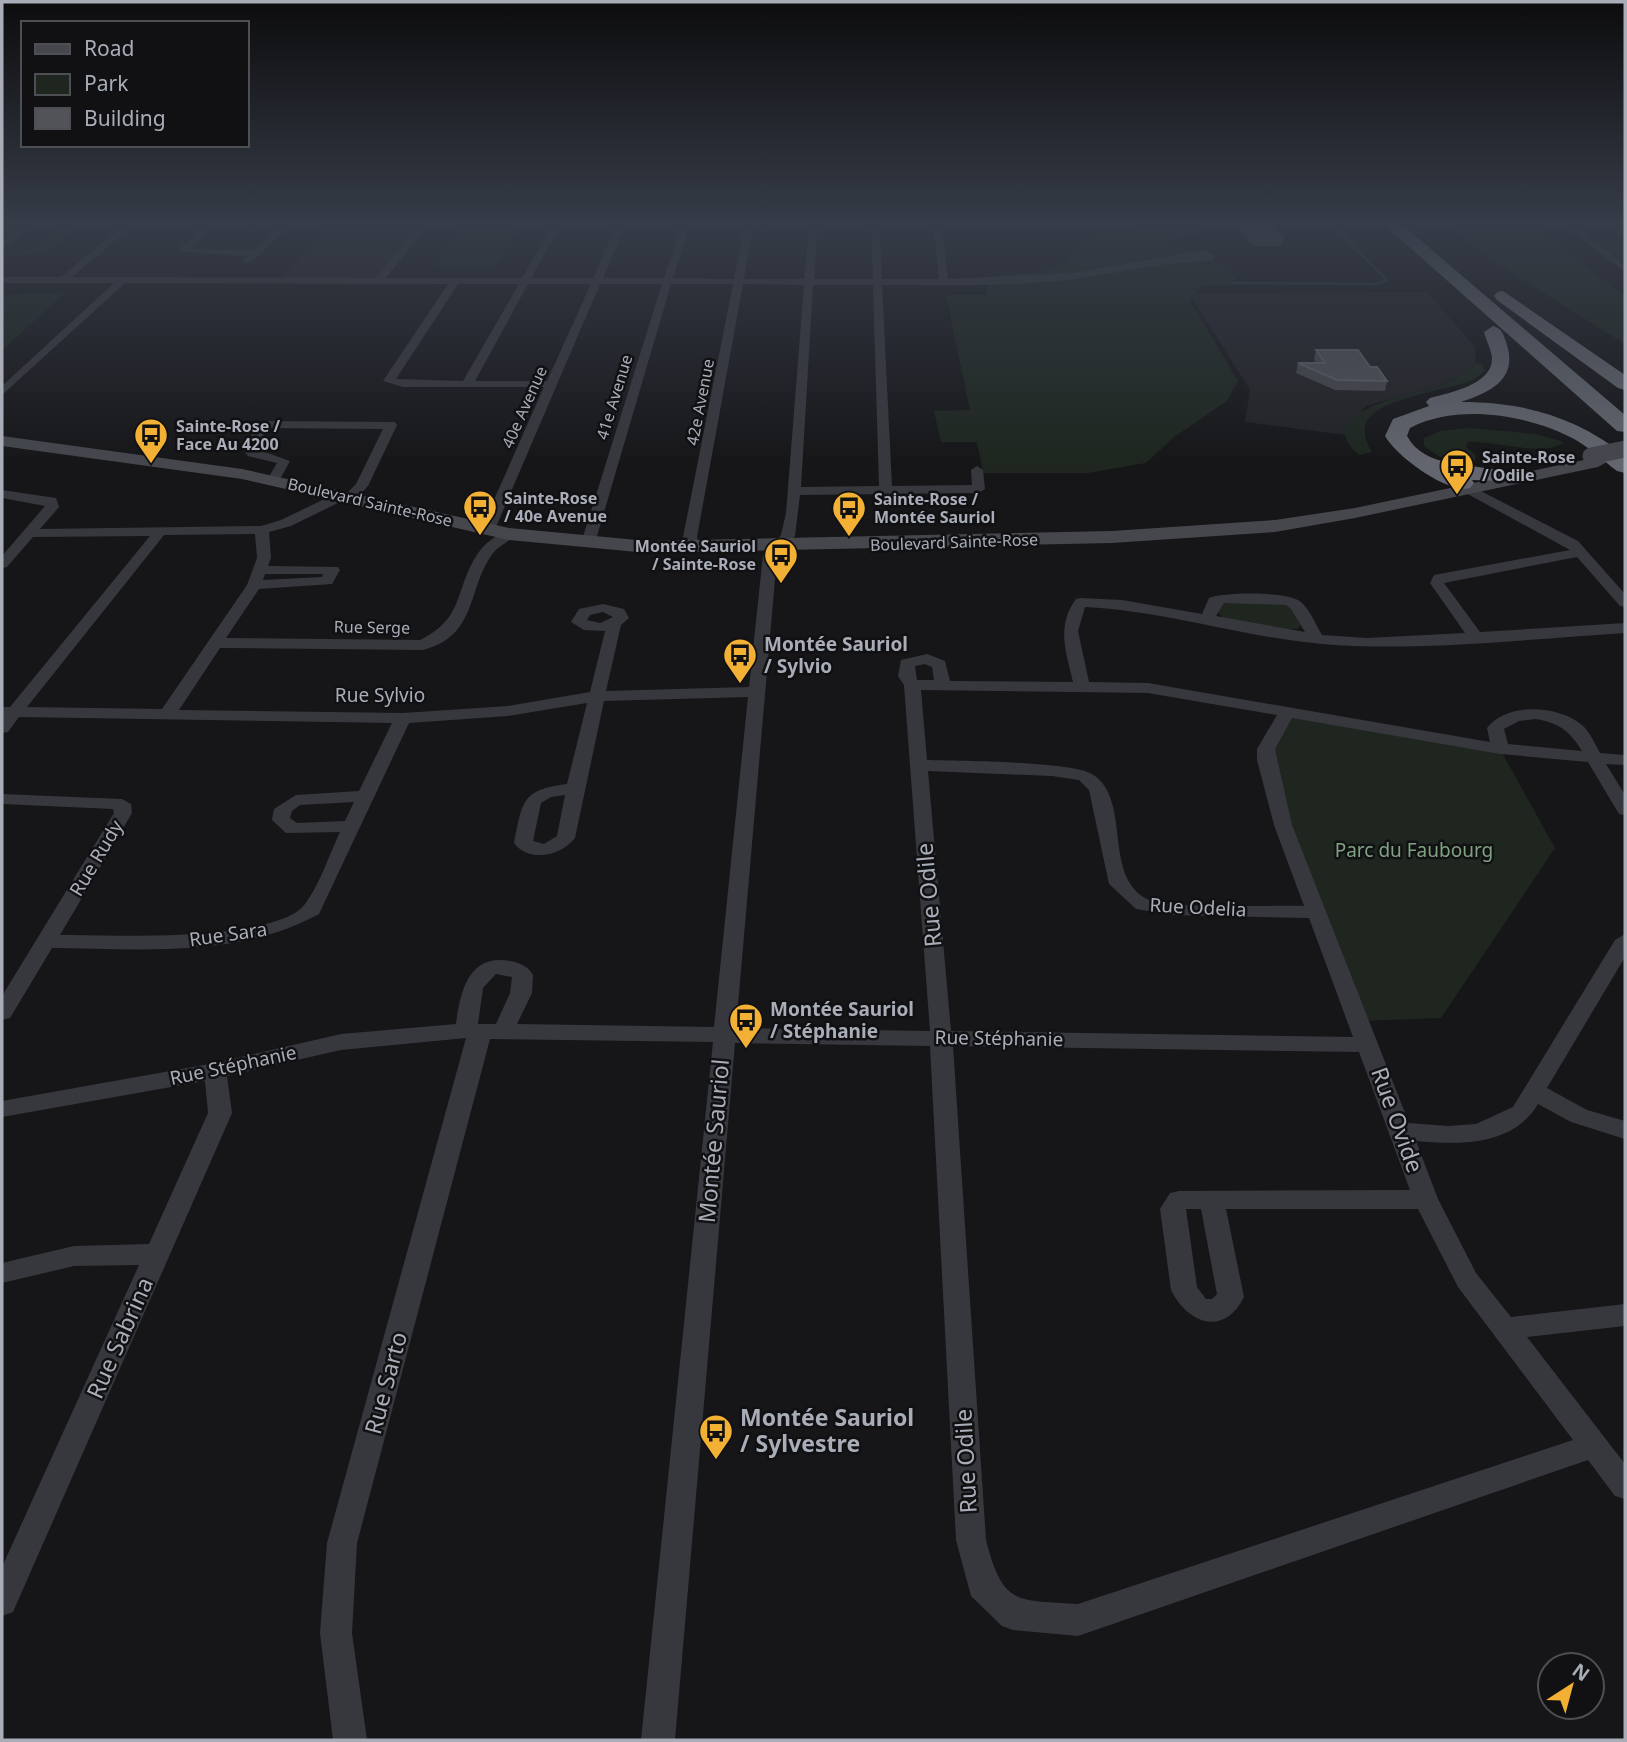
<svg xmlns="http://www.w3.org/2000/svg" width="1627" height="1742" font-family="'Noto Sans',sans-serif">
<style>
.built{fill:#222225}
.green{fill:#1e261f}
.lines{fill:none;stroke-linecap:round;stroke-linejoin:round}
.stream{stroke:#2c353c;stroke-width:2.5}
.street{fill:#37383d;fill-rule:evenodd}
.secondary{fill:#45474d;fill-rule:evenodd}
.highway{fill:#63666e;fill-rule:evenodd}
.secondary-bridge{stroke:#45474d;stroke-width:17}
.wall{fill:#47494d}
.building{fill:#525359;stroke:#5f6168;stroke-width:2}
.labels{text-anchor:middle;stroke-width:5;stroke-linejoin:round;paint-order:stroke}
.far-street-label{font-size:16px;fill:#a8adb8;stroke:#111113}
.far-poi-label{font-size:16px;font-weight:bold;fill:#a8adb8;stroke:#111113;text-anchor:start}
.poi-label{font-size:19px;font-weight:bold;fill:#a8adb8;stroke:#111113;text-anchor:start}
.street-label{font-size:19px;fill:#a8adb8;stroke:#111113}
.park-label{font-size:19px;fill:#7fa381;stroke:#111113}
.near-street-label{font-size:23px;fill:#a8adb8;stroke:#111113}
.near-poi-label{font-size:23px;font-weight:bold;fill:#a8adb8;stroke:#111113;text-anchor:start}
</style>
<rect width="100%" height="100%" fill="#161618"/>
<path class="built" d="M336 221H427L380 279 280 278Z
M1427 292 1476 348 1475 363 1461 376 1441 385 1366 406 1349 425 1347 435 1245 422 1250 390 1189 293Z"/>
<path class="green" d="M73 221H87L45 254H2V251L33 250Z
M468 221H523L496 267 436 266Z
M1148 221H1189L1197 236 1160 240 1164 246 1180 247 1187 252 1071 275 999 280 998 275C1020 272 1071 275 1073 247L1090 238 1148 230 1151 227Z
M1448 221H1525L1625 296V344L1490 259 1470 244Z
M1599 221H1625V260H1612L1588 240H1624Z
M1179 260C1198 262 1225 261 1236 279L1232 285 1201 286 1190 301 1238 381 1227 401 1174 437 1146 463 1088 473H983L977 442H941L934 411 970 410 946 295H987L986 284Z
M65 293 2 350V295Z
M1475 363 1482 364 1485 371 1473 380C1447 390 1387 397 1370 417 1360 428 1366 441 1372 452L1359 455C1306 410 1422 393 1444 384 1457 379 1465 373 1475 363Z
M1468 428 1536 434 1564 442C1546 458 1491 440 1468 442L1466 447 1476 455 1475 461C1454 468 1440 458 1424 446V438L1440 431Z
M1230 601 1288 604 1302 624 1297 629H1287L1223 618 1219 614V606Z
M1286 714 1500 749 1555 848 1441 1018 1359 1021 1266 760Z"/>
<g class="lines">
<path class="stream" d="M1232 283 1376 284 1387 280 1329 221"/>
<path class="street" d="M29 221H39L2 249V242Z
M128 221H138L72 277 376 278 422 221H431L386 278H522L555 221H563L531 278H593L619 221H627L603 278H664L683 221H691L673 278 734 279 746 221H754L744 279H804L810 221H818L814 279H873L871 221H879L882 279H939L933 221H941L948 279 1073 273 1204 250 1215 256 1212 261C1165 262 1121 272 1075 279 1011 287 946 285 882 285L892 486 972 485 971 470 977 466 983 470 985 489 979 493 800 495 795 536 777 556 736 1028 930 1031 904 685 898 676 901 660 927 654 945 661 950 681 1073 682C1066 652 1056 626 1076 599L1081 598 1122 600 1202 614 1209 598C1224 592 1289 591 1301 602 1310 610 1316 625 1322 635L1367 638 1465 633 1430 583 1434 575 1570 550 1464 492V486L1469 485 1578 541 1625 594V607L1620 606 1577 557 1444 583 1480 632 1625 623V633C1528 639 1418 652 1322 644 1242 637 1166 611 1085 607L1078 631 1089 682 1148 683 1490 742 1487 728C1507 702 1558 705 1582 725 1590 732 1595 744 1600 753L1625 755V765L1606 764 1625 795V815L1619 814 1588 762 1500 754 1292 718 1275 749 1292 825 1409 1123 1448 1126 1476 1124 1513 1107 1615 940 1625 934V957L1547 1088 1587 1110 1625 1121V1139L1571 1122 1538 1104C1513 1146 1459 1145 1416 1141L1438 1199 1476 1273 1511 1317 1625 1304V1326L1527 1337 1625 1464V1499L1615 1496 1588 1460 1078 1636 1013 1630 1002 1626 971 1596 956 1540 930 1046 735 1043 675 1740H641L713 1042 490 1039 357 1543 352 1633 367 1740H333L320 1633 327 1543 466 1038 341 1050 227 1076 232 1113 13 1612 2 1616V1567L139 1265 74 1266 2 1283V1263L74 1246 149 1244 208 1113 205 1081 2 1117V1101L215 1063 341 1034 456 1024C460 993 468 953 510 961 520 963 528 966 533 975L532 993 517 1024 714 1027 748 697 604 701 575 838C561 856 529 863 514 843 523 801 521 790 567 784L587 703 508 716 409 723 319 914C239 958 141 949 52 948L10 1018 2 1020V996L114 813 113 809 2 804V794L122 799 131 804 132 813 60 935C107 935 276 943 305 904 320 884 329 855 340 832L286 833 272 820 274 809 296 795 359 791 392 723 19 717 8 732 2 733V707H10L150 536 33 537 7 567 2 568V556L45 506 2 498V490L56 498 59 507 40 529 261 526 281 520 337 493H347L356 484 383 429 269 428 254 448 290 461 278 483 273 484 267 480 277 463 248 456 242 448 262 421 395 422 397 425 368 486 354 501 344 500 291 526 269 532 271 558 268 566 338 567 340 570 332 584 259 589 226 638 420 640C466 618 454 587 479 552 485 543 495 537 504 531L516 534C509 542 497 546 491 556 467 591 477 636 423 650L220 648 179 710 403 713 508 706 590 692 605 631 584 630 571 622 579 609 603 604 624 609 629 618 621 625 606 691 749 687 763 555 781 535 786 513 804 285 743 284 697 537 699 547 692 551 685 547 683 537 733 284H671L595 543 588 547 581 543 662 284H600L495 529 488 533 481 529 544 387H403L383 381 448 284 125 283 2 395V386L114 283H2V277H61ZM458 284H519L463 381 396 379ZM528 284H591L547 381H475ZM813 285H873L879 486 801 487ZM255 534 257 558 247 585 162 709 27 707 164 535ZM265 574H323L322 577 263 580ZM1224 603 1286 605 1291 609 1305 632 1216 616ZM603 612 613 617 600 623 587 620 590 615ZM925 664 932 667 934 680H917L915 666ZM921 690 1148 693 1277 715 1257 749V760L1274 825 1304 906C1275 905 1170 909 1149 900 1101 878 1133 799 1092 774 1072 761 957 761 927 760ZM1536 719C1559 723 1570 731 1582 751L1508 744 1504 729 1519 721ZM928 771 1052 776 1079 780 1089 790 1109 884 1136 909 1173 915 1309 918 1353 1037 951 1031ZM565 795 557 836 544 844 533 841 541 803 551 797ZM354 802 345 821 297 823 290 818 292 811 300 805ZM496 974 512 977 510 993 496 1024H478L483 988ZM953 1046 1359 1052 1410 1190 1179 1191 1170 1193 1160 1209 1171 1290C1188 1324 1224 1337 1244 1297L1226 1209H1418L1458 1287 1573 1440 1078 1604C1016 1600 1003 1606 986 1540ZM1186 1209H1201L1217 1294 1212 1299H1206L1197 1287Z
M211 221H220L190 249 254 250 286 221H295L250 263 242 261 248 256 180 252V248Z
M1558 221H1568L1625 265V272Z"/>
<path class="secondary" d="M2 436 242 469 509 528 648 541 1112 531 1275 520 1355 508 1598 457 1607 462 1598 467 1355 518 1275 532 1112 543 648 553 509 540 242 479 2 446Z"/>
<path class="highway" d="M1380 221H1398L1625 415V432L1617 431Z
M1503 291 1625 375V390L1618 388 1497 300 1494 296 1497 292Z
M1493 326C1502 329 1503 333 1506 342 1519 378 1492 392 1461 402 1525 402 1575 417 1625 455V473L1617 471C1601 459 1586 444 1568 436 1523 414 1456 404 1410 428L1407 436C1425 469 1471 463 1502 471L1506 476 1502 481 1472 480 1474 483 1470 488C1447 494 1396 456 1385 436L1393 419 1429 406 1426 402 1430 398C1448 393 1492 385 1492 359 1492 351 1486 340 1484 332Z"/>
<path class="secondary-bridge" d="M1591 456 1625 449"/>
</g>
<path class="wall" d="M1240 221H1269L1283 238 1281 246H1253L1239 228Z
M1316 350 1370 367 1387 381 1385 391 1335 390 1296 373 1298 363H1316L1314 359Z"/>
<path class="building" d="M1242 221H1269L1283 238H1254Z
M1316 350H1358L1370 367H1377L1387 381 1337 380 1298 363H1325Z"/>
<linearGradient id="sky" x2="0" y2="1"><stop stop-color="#0c0c0d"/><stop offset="0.48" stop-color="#363c48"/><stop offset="1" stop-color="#363c48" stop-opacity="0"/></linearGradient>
<rect width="1627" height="465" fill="url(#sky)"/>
<defs>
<g id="bus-pin" transform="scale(1.75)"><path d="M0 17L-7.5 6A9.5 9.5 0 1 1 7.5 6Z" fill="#f2b134" stroke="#111113"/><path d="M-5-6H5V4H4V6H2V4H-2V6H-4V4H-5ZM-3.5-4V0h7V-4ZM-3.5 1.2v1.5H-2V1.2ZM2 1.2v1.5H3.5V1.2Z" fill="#111"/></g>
</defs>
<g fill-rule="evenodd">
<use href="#bus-pin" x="151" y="435"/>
<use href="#bus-pin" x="1457" y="466"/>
<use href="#bus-pin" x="480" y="507"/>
<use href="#bus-pin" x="849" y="508"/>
<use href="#bus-pin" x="781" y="555"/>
<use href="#bus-pin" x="740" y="655"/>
<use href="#bus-pin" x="746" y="1020"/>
<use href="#bus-pin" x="716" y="1431"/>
</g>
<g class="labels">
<g class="far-street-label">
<text transform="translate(614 397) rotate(-73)" y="6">41e Avenue</text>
<text transform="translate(700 402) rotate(-79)" y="6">42e Avenue</text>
<text transform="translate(524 407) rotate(-66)" y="6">40e Avenue</text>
<text transform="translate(370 502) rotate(13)" y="6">Boulevard Sainte-Rose</text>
<text transform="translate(954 542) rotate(-2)" y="6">Boulevard Sainte-Rose</text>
<text transform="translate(372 627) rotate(1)" y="6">Rue Serge</text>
</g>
<g class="far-poi-label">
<text x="176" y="432">Sainte-Rose /<tspan x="176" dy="18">Face Au 4200</tspan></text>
<text x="1482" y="463">Sainte-Rose<tspan x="1482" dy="18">/ Odile</tspan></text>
<text x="504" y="504">Sainte-Rose<tspan x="504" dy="18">/ 40e Avenue</tspan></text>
<text x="874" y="505">Sainte-Rose /<tspan x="874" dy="18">Montée Sauriol</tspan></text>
<text x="756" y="552" text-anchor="end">Montée Sauriol<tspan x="756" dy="18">/ Sainte-Rose</tspan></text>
</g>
<g class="poi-label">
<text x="764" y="651">Montée Sauriol<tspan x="764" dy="22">/ Sylvio</tspan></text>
<text x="770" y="1016">Montée Sauriol<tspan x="770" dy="22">/ Stéphanie</tspan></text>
</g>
<g class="street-label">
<text x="380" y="702">Rue Sylvio</text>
<text transform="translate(96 858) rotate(-59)" y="7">Rue Rudy</text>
<text transform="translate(1198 907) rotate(3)" y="7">Rue Odelia</text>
<text transform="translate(228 934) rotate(-8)" y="7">Rue Sara</text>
<text transform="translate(999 1038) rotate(1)" y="7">Rue Stéphanie</text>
<text transform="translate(233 1065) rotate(-12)" y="7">Rue Stéphanie</text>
</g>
<g class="park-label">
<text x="1414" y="857">Parc du Faubourg</text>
</g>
<g class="near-street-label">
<text transform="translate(929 895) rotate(-95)" y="8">Rue Odile</text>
<text transform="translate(1397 1120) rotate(70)" y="8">Rue Ovide</text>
<text transform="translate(714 1141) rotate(-85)" y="8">Montée Sauriol</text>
<text transform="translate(120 1338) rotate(-66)" y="8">Rue Sabrina</text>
<text transform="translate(386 1383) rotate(-75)" y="8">Rue Sarto</text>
<text transform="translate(966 1461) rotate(-93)" y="8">Rue Odile</text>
</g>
<g class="near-poi-label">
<text x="740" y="1426">Montée Sauriol<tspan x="740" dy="26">/ Sylvestre</tspan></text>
</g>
</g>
<rect width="1627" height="1742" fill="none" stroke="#a8adb8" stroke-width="7"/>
<rect x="21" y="21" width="228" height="126" fill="#111113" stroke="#4d4f55" stroke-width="2"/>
<rect x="35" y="44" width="35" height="10" fill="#45474d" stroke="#4d4f55" stroke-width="2"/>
<text x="84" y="56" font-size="21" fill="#a8adb8">Road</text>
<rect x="35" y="74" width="35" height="21" fill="#1e261f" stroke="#4d4f55" stroke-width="2"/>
<text x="84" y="91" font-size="21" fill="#a8adb8">Park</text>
<rect x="35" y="108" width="35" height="21" fill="#525359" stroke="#4d4f55" stroke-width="2"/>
<text x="84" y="126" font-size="21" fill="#a8adb8">Building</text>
<g transform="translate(1571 1686) rotate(36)"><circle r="33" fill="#111113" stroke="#4d4f55" stroke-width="2"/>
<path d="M0-5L12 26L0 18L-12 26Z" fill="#f2b134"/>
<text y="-10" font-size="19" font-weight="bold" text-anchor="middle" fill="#a8adb8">N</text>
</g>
</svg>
